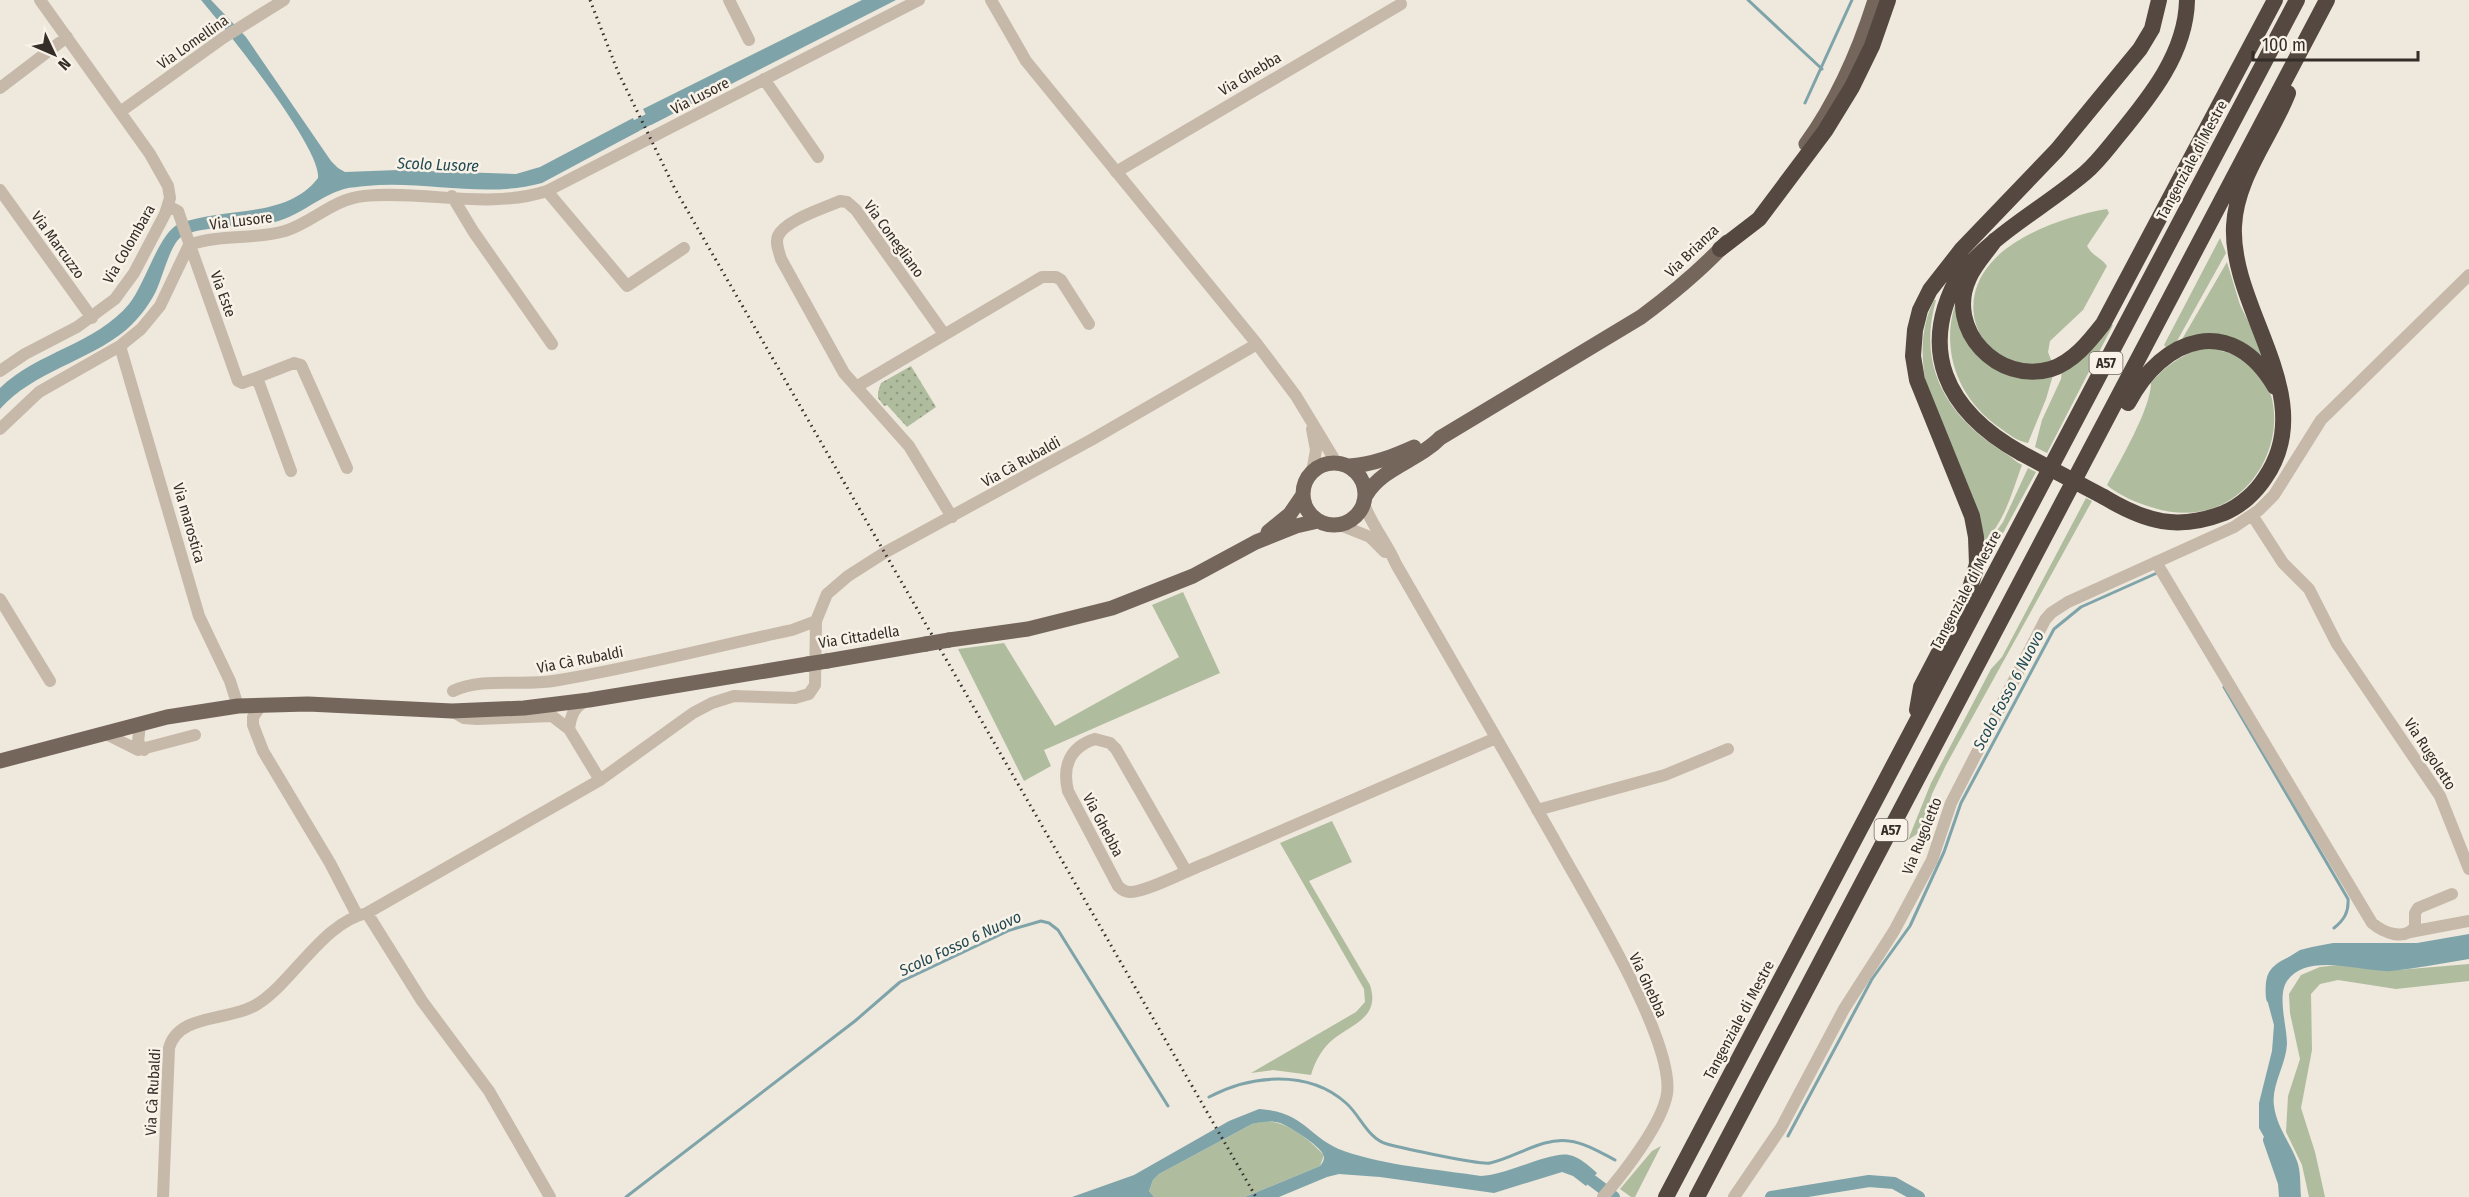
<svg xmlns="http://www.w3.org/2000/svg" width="2469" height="1197" font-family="'Fira Sans Condensed',sans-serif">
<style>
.green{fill:#afbd9e}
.park{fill:url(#park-dots)}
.water{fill:#7ea4aa}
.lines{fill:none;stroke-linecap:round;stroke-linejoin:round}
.stream{stroke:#7ea4aa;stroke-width:3}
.canal{stroke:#7ea4aa;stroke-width:12}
.minor{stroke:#c6b9a9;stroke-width:12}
.major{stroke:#75665b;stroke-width:15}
.highway{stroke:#544840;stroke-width:16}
.rail{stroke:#342d28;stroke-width:3;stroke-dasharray:1.5 4.5;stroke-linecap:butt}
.major-bridge{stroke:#75665b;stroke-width:15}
.highway-bridge{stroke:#544840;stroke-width:16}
.labels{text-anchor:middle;stroke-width:5;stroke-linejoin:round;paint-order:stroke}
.shield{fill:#f8f2e8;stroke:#6f6862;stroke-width:1.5}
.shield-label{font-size:14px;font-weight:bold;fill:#342d28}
.street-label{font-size:15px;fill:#342d28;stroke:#f8f2e8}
.water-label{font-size:16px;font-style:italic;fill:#224a52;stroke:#f8f2e8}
</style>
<defs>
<pattern id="park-dots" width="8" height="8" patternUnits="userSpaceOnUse" patternTransform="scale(1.5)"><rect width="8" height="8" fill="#afbd9e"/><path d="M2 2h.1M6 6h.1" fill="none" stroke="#8f9a81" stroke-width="1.8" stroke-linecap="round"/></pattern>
</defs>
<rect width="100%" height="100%" fill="#efe8dc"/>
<path class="green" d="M2107 209 2109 213 2087 246C2092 256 2102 258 2107 266L2083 310 2050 341 2048 352 2053 365C2044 366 2033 368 2025 366 2019 365 2013 361 2008 359 1968 341 1963 294 1991 263 2015 234 2070 215 2107 209Z
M2220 238 2226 253 2177 341H2181L2227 262 2240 305 2262 349 2264 360 2254 352 2167 348 2164 345Z
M1959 294 1977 351 2053 375 2046 399 2028 443C2019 442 2008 434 2000 428 1955 397 1938 344 1959 294Z
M1934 300H1936C1916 370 1950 420 2008 455 2014 459 2016 462 2022 465 2013 489 2004 525 1983 542L1926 386C1921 355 1920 329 1934 300Z
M2111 324 2113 325 2047 453 2035 447 2042 420 2061 379 2062 370Z
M2200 349C2326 348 2279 546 2154 508 2137 503 2118 495 2107 485 2120 461 2151 408 2151 383 2164 367 2180 356 2200 349Z
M2028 468 2036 472 1982 572 1983 550 2003 522Z
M2086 498 2092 501 1946 765 1932 794 1920 832 1908 840 1931 783 1991 669 2002 657Z
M1183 592 1220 673 1044 750 1051 766 1024 781 958 649 1004 643 1055 726 1179 657 1152 605Z
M1332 821 1352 862 1309 881 1370 985C1381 1019 1350 1024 1330 1042 1320 1052 1315 1062 1311 1075L1273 1070 1251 1073 1356 1012 1365 1002 1364 989 1280 843Z
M2356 963 2386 971 2469 964V981L2396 989 2338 980 2320 984 2311 994 2312 1050 2301 1108 2315 1152 2325 1197H2309L2302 1165 2286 1132 2288 1096 2300 1059 2290 1013 2289 994 2301 975 2320 967Z
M1265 1121C1289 1122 1307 1138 1324 1155L1320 1166 1245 1197H1154L1149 1191 1153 1180 1159 1174 1252 1124Z
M1661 1146 1635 1197H1631L1620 1189 1652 1151Z"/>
<path class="park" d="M911 366 936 407 907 427 887 405 884 406 878 398V392L881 383Z"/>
<path class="water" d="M201 0H211L246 37 331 161 338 168 345 172 398 170 516 174 540 167 633 118 639 131 542 183C485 199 425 180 366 186 359 187 351 187 344 189 317 197 298 218 270 223 249 227 196 226 181 237 169 246 162 281 154 295 147 308 137 320 126 330 87 362 34 371 0 409V388C37 352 96 344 129 304 145 285 159 232 179 224 223 206 286 220 318 178 322 148 224 27 201 0Z
M862 0H896L651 125 643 109Z
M2469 934V959C2443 963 2418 968 2392 971 2363 973 2308 951 2287 981 2277 996 2287 1026 2287 1044 2286 1065 2271 1085 2274 1106 2277 1128 2290 1142 2297 1161 2301 1171 2300 1186 2301 1197H2287L2280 1165 2259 1128V1103L2272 1051 2274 1025 2268 1003 2271 978 2284 960 2300 950 2312 947 2333 943H2417Z
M1259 1109C1306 1112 1308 1138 1344 1151 1387 1166 1436 1169 1481 1176 1507 1175 1551 1151 1569 1155 1580 1157 1589 1166 1597 1173L1586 1186 1573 1176 1562 1172 1494 1193 1380 1177 1339 1174 1327 1177 1279 1197H1245L1320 1166C1322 1163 1324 1161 1324 1157 1324 1148 1289 1126 1280 1123 1270 1120 1262 1122 1252 1124L1159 1174 1153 1180 1149 1191 1154 1197H1072L1134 1175 1229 1121Z"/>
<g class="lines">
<path class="stream" d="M1748 0 1822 69
M1805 103 1852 0
M2224 687 2348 899C2349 912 2344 920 2334 928
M1209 1097C1250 1075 1308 1069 1346 1103 1360 1115 1368 1139 1387 1144 1402 1148 1479 1165 1490 1163 1515 1158 1542 1137 1569 1141 1585 1143 1600 1152 1615 1160
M1788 1136 1872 979 1910 926 1944 852 1961 803 2054 629 2081 607 2157 573
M626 1197 855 1021 900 982 1010 930 1041 921 1049 923 1058 930 1168 1106"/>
<path class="canal" d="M622 133 663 112
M2272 998C2270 977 2273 970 2293 962
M2269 1140 2284 1183 2285 1197
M1578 1170 1614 1197
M1771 1197 1869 1181 1894 1183 1919 1197"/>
<path class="minor" d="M729 0 749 40
M991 0 1026 61 1257 344 1296 396 1336 462
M764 79 818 157
M0 88 67 37
M120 112 223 38 284 0
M1116 172 1401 4
M0 190 92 318
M547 191 627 286 684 248
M452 196 473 231 552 344
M168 206 178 211 180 217 238 381 242 383 253 379 259 383 291 471
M944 334 856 210 847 202 840 201C825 208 785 220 778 236 775 243 779 251 781 259L844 373 909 446 952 517
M120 346 199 616 230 681 238 706
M0 371 25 354 77 327 115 299 134 273 165 214 170 198 168 186 150 154 40 0
M253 379 294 363 301 365 347 468
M856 387 1042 277H1056L1061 280 1089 324
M0 429 39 392 120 346 141 329 160 306 189 245C219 234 254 240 285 231 313 222 333 199 364 196 425 190 488 210 547 191L919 0
M1312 429 1316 450 1312 472
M1364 504C1372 526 1387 543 1396 564 1449 656 1502 747 1554 839 1582 891 1675 1039 1667 1094 1662 1124 1623 1174 1603 1197
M2252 515 2283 563 2309 589 2337 644 2440 796 2469 869
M1340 525 1370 537 1385 552
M2156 562 2372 923C2384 933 2404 941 2415 927V913L2418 908 2452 894
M0 599 50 681
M453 691C482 677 521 686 553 681 633 668 712 647 792 630L816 621
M262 704 253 717V725L263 751 330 863 357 915
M452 711 464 718 477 719 552 716 569 729 600 780
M140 724 138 742 144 750
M569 729C571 714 574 707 588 700
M104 733 138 750 195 735
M1537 810 1665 775 1728 749
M1186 871 1116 749 1110 743 1095 739C1070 747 1062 766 1068 791L1118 886C1122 890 1125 892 1130 892 1145 893 1190 869 1207 863 1304 822 1400 780 1496 738
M367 913 422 1001 489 1091 550 1197
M2410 932 2469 921
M163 1197 169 1048C179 1012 232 1022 259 1003 294 980 324 922 367 913L600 780 693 713 712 703 734 696 795 698 809 694 815 685 816 621 827 594 848 576 884 553 1091 440 1257 344
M1734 1197 1781 1128 1844 1009 1894 931 1932 860 1951 803 2045 620 2051 613 2068 602 2234 527 2259 510 2274 495 2321 420 2469 275"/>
<path class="major" d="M1806 144C1837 101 1859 51 1875 0
M1303 494a31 31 0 1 1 62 0a31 31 0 1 1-62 0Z
M1349 466C1372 465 1394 456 1414 447
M1366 495C1383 467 1418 461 1440 438L1641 317C1672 294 1701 270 1727 242
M1268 532 1290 514 1303 495
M949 640 1028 629 1112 608 1193 576 1256 542 1296 526 1318 521
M827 661 926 644
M0 761 167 717 238 706 308 704 452 711 524 708 589 700 808 664"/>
<path class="highway" d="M1995 240C1987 252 1975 264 1969 278 1945 329 1998 385 2051 369 2073 362 2089 342 2103 324L2275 0
M1720 249 1759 219 1825 131 1852 87 1872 46 1888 0
M1962 270C1915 349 1946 411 2021 453
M1956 280C1994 232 2040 211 2085 173 2098 162 2108 148 2118 136 2150 97 2186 53 2187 0
M2128 403C2163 336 2232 313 2275 387
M2104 497C2146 522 2177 531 2224 513 2241 506 2256 492 2265 478 2321 397 2230 310 2234 226 2236 178 2271 137 2288 93
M1917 710 1921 687 1967 599 1977 564 1976 537 1972 516 1917 380 1913 356 1915 330 1920 310 1930 290 1962 249 2057 150 2140 49 2152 29 2159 0
M1666 1197 2297 0
M1697 1197 2327 0"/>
<path class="rail" d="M590 0 618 72 675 189 1256 1197"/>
<path class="major-bridge" d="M926 644 949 640
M808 664 827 661"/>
<path class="highway-bridge" d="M2021 453 2104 497"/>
</g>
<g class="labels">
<g class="shield">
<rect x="2089.5" y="352" width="33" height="22" rx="4.5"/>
<rect x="1874.5" y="819" width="33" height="22" rx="4.5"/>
</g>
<g class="shield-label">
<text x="2106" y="368">A57</text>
<text x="1891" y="835">A57</text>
</g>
<g class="street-label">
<text transform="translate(193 42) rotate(-35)" y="5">Via Lomellina</text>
<text transform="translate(1250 74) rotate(-31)" y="5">Via Ghebba</text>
<text transform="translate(700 96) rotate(-27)" y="5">Via Lusore</text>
<text transform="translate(2192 160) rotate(-62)" y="5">Tangenziale di Mestre</text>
<text transform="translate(241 221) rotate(-7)" y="5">Via Lusore</text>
<text transform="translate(894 239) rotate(54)" y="5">Via Conegliano</text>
<text transform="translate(129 244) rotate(-60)" y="5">Via Colombara</text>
<text transform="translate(58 245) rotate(54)" y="5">Via Marcuzzo</text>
<text transform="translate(1692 251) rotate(-44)" y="5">Via Brianza</text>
<text transform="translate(223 294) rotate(70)" y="5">Via Este</text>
<text transform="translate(1021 462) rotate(-29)" y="5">Via Cà Rubaldi</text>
<text transform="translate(189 523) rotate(74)" y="5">Via marostica</text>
<text transform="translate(1966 590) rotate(-62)" y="5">Tangenziale di Mestre</text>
<text transform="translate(859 637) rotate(-9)" y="5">Via Cittadella</text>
<text transform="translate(580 660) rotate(-11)" y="5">Via Cà Rubaldi</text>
<text transform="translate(2430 754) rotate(57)" y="5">Via Rugoletto</text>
<text transform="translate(1103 825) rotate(62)" y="5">Via Ghebba</text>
<text transform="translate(1922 836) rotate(-68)" y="5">Via Rugoletto</text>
<text transform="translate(1648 985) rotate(65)" y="5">Via Ghebba</text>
<text transform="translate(1739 1020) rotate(-62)" y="5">Tangenziale di Mestre</text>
<text transform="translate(153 1092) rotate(-87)" y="5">Via Cà Rubaldi</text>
</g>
<g class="water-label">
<text transform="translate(438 164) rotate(2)" y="6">Scolo Lusore</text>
<text transform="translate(2008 690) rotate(-62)" y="6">Scolo Fosso 6 Nuovo</text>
<text transform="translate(960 943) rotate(-25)" y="6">Scolo Fosso 6 Nuovo</text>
</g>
</g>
<g transform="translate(54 54) rotate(134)" stroke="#f8f2e8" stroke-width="4.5" paint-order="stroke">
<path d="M0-4.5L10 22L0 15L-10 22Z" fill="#342d28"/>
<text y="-9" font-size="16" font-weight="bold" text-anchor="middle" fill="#342d28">N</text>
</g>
<path d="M2253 51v9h165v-9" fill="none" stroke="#342d28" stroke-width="3"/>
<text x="2262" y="51" font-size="18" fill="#342d28" stroke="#f8f2e8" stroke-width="4.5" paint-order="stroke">100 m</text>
</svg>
